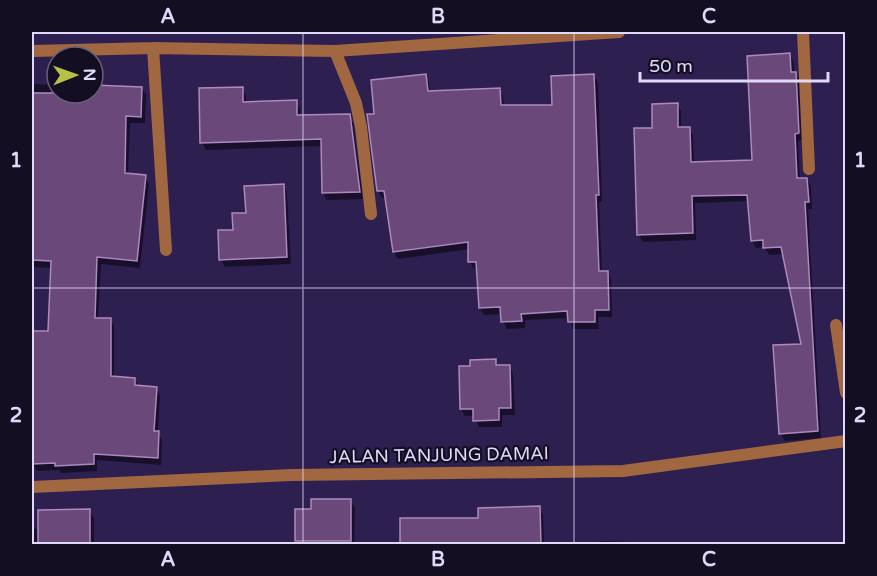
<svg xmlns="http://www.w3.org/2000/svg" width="877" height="576" font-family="'Varela Round',sans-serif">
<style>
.shadow{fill:#0007}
.building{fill:#6a497a;stroke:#ac89be;stroke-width:1.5}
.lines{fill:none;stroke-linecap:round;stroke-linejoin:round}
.minor{stroke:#a06741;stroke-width:12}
.grid{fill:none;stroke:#e0dafa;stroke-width:1.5;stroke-opacity:0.55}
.labels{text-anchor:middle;stroke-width:4.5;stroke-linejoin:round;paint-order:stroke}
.street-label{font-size:18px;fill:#e0dafa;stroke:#140e23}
.neatline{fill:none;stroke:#e0dafa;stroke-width:2}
.grid-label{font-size:20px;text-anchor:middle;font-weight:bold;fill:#e0dafa}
</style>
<rect width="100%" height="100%" fill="#2d1f4f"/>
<path class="shadow" d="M789 55 794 62V73L800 80 802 140 798 141 800 180 807 179 811 186 812 209H808L821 438 785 441 781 434 803 345 784 254 769 255 765 247 756 248 752 241 749 201 695 203 696 240 643 242 639 235 653 129 677 104 681 111V129L689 128 693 135 694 164 754 162Z
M425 76 429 83 430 92 499 89 503 97 504 106 554 107 594 76 598 83 602 202H599L602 272H607L611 279 612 317H598L599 329H573L569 318 525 320V328L507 329 503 321 502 314 484 315 480 308 478 269H474L470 262V249L398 259 394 252 387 198H382L378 191 376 115Z
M32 84 57 85V93H93V86L142 88 146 95 145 123H130L128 175 145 177 149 184 140 268 101 264 98 319H110L114 326V378L135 379 139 387 156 388 160 395 158 432 162 440 161 465 97 460V471L61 473 59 470 37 471 32 461V393L50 332 52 268 32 267Z
M242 88 246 96V103L296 102 300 109V117L349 116 353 123 363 199 327 200 323 192 322 146 206 150 202 143Z
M283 185 287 193 291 264 225 267 221 260 235 231 247 214Z
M495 360 498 367 509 366 513 373 515 415H502V427H479L474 416H465L461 409 460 368 472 367Z
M350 501 355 508 354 544H296V511H313Z
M539 508 543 515 544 544H402V519H480Z
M89 511 94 518V544H32V529H40Z
M600 541 632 542 634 544H599Z"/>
<path class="building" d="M790 53 791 72H796L799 133 795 134 797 178H807L809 202H805L818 431 779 434 773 345 801 344 781 247 763 248V240L751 241 747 195 692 196 693 233 637 235 634 128H652V104L678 103V127H690L691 162 752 160 747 56Z
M426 74 428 91 500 88 501 105H552L551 76 594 74 599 195H596L599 271H608L609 310H595V322H568L567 311 521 314 522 321 501 322 500 307 479 308 476 262H468V242L393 252 384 191H377L367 114H374L371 80Z
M93 85 142 87 141 117 126 116 125 173 146 175 137 261 97 257 95 318H111V376L135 378V385L157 387 154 431H159L158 458 94 454V464L55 466V463L32 464V331H48L51 261 32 260V93H93Z
M243 87V102L297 100V115L350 114 360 192 322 193 321 139 200 143 199 88Z
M284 184 287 257 219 260 218 230H233L232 213H246L244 186Z
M496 359V365H510L511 408H499V420L473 421V409H460L459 366H470V360Z
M311 499H351V541H295V509H311Z
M540 506 541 544H400V518H478V508Z
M90 509V544H38V510Z"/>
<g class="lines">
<path class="minor" d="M803 32 809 169
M153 48 166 250
M32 51 153 48 335 51 619 32
M335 51 356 103 361 127 371 214
M836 325 846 393
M32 487 291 475 623 471 846 441"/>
</g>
<path class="grid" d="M303 32V544M574 32V544M32 288H846"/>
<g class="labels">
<g class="street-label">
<text transform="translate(439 455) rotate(-1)" y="6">JALAN TANJUNG DAMAI</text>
</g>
</g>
<rect width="877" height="576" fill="none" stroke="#140e23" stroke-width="66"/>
<g transform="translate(75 75) rotate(89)"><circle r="28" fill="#140e23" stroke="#666079" stroke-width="1.5"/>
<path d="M0-4.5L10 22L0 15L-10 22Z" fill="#b7c148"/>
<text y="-9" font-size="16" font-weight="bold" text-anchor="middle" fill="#e0dafa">N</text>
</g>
<path d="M640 72v9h188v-9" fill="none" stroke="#e0dafa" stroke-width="3"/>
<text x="649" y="72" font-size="18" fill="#e0dafa" stroke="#140e23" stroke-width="4.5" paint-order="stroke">50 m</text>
<rect x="33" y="33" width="811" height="510" class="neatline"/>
<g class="grid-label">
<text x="168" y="23">A</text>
<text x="438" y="23">B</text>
<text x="709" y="23">C</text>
<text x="16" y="167">1</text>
<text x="860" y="167">1</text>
<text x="16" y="422">2</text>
<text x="860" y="422">2</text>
<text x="168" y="566">A</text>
<text x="438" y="566">B</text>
<text x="709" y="566">C</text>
</g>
</svg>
